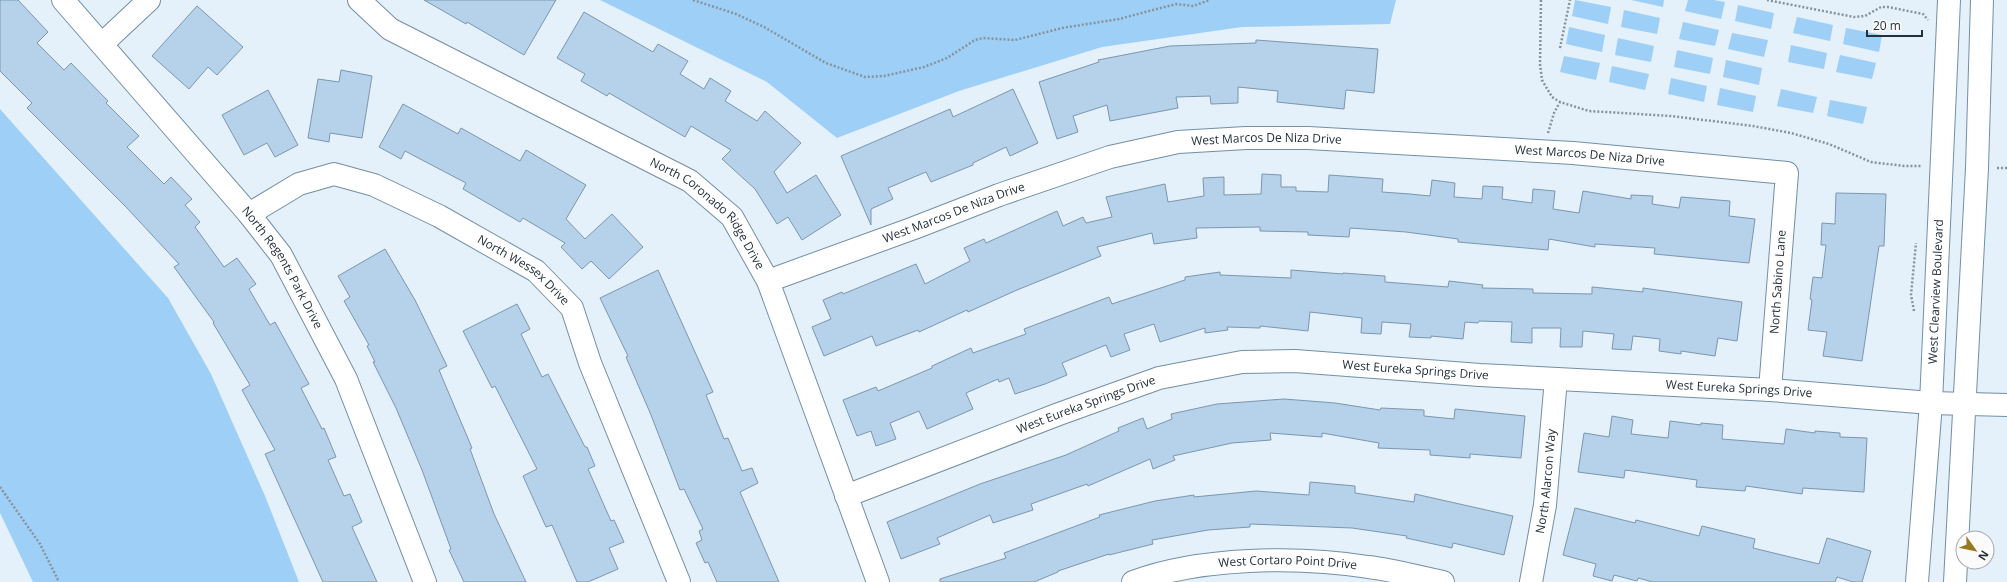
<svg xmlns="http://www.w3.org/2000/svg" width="2007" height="582" font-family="'Open Sans',sans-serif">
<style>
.green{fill:#9ecff6}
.building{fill:#b5d2ea;stroke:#7b97ae}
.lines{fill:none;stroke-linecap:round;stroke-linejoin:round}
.minor-casing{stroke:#738fa5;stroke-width:24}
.tertiary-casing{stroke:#738fa5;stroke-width:24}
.path{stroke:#87939c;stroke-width:2.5;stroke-dasharray:2 2;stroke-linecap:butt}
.minor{stroke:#fff;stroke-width:22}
.tertiary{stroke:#fff;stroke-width:22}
.labels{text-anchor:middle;stroke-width:3;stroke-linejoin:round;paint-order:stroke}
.street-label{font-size:12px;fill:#25313a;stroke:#fbfbfb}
</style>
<rect width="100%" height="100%" fill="#e4f0fa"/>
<path class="green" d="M600 0H1396L1390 24 1242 27 1102 47 959 91 837 138 767 82Z
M1575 0 1611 7 1608 24 1572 16Z
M1631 0H1664L1663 7Z
M1688 0H1714L1725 2 1721 19 1685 11Z
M1738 5 1774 13 1771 29 1735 21Z
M1624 10 1660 18 1657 34 1621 27Z
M1797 17 1833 25 1830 41 1793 33Z
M1683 22 1719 30 1715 46 1679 39Z
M1569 27 1605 35 1602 52 1566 44Z
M1846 28 1882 35 1879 52 1843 44Z
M1732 33 1768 40 1764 57 1728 49Z
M1618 38 1654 46 1651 62 1615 55Z
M1791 45 1827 53 1824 69 1788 62Z
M1677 50 1713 58 1710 74 1674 67Z
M1840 55 1876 63 1872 79 1836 72Z
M1564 56 1600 63 1596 80 1560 72Z
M1726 60 1762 68 1759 85 1723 77Z
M1612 66 1649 74 1645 90 1609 82Z
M1671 78 1707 86 1704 102 1668 94Z
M1720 88 1756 96 1753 112 1717 105Z
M1781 89 1817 97 1813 113 1777 106Z
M1830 100 1867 107 1863 124 1827 116Z
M0 109 168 298 211 374 265 496 299 582H33L0 513Z"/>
<path class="building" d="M0 0H18L48 32 37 43 64 70 71 63 108 101 106 103 139 136 127 147 164 184 171 177 192 199 185 205 200 222 195 227 224 267 237 258 256 284 249 289 270 325 275 322 309 384 301 388 322 429 324 428 336 457 328 460 344 496 350 494 362 522 352 527 377 582H323L265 454 275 450 242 390 250 385 213 323 214 322 174 267 179 264 126 207 27 108 32 103 0 71Z
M424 0H556L524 55 467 22 466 24Z
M197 6 243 47 217 75 208 67 189 89 152 56Z
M584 12 653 52 658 44 688 61 680 74 704 89 710 78 731 91 725 101 757 121 765 111 801 143 774 172 787 193 816 175 841 215 802 240 788 217 777 224 755 189 722 159 731 150 691 126 685 137 609 93 607 96 581 81 585 74 557 58Z
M1256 40 1378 49 1374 93 1346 90 1344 109 1277 102 1278 91 1238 87V103L1211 104 1210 96 1176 97 1178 108 1110 121 1107 105 1073 116 1078 132 1057 139 1039 82 1099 62 1098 60 1170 46 1256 43Z
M341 70 372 76 362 138 330 133 329 142 308 138 318 79 339 82Z
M1013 89 1038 143 1010 156 1006 147 973 163V165L931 182 926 172 888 188 893 199 871 209V225L841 156 950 109 953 117Z
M268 90 298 145 275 157 267 143 244 155 222 115Z
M403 104 458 134 461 128 520 161 526 150 586 185 566 219 585 239 612 214 643 247 609 279 591 261 582 269 561 247 565 243 523 218 520 222 463 189 466 183 405 151 401 159 379 147Z
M1262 174 1281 175V187H1296V191L1328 192 1329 175 1383 179 1382 192 1410 194 1430 196 1432 180 1455 183 1454 197 1482 199 1483 186 1503 187 1502 199 1532 203 1533 189 1555 191 1553 209 1579 213 1583 191 1631 199V195L1653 196 1652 204 1679 208 1681 197 1730 201 1729 216 1755 219 1749 263 1654 254 1655 248 1595 244V247L1549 239 1548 250 1458 242V239L1406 232 1350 228 1349 237 1308 235V232L1260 231V227L1196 228 1197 238 1154 244 1152 233 1097 247 1101 256 1017 290 968 312 967 310 919 332 918 330 876 346 872 336 824 356 812 327 831 319 823 300 842 292 843 294 916 264 925 284 970 261 964 248 984 239 986 243 1057 211 1063 226 1083 217 1086 223 1112 217 1106 197 1165 184 1168 202 1204 196 1203 178 1224 177V195L1261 194Z
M1836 193 1886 194 1884 246H1879L1862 361 1823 356 1827 332 1808 330 1812 300 1810 299 1813 277 1822 278 1826 245H1821L1822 223 1835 224Z
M385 249 415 300 447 366 439 370 472 448 470 449 494 514 526 582H464L449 550 451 549 422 470 396 408 373 362H375L367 346 369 345 344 301 350 297 338 276Z
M658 270 713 392 706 395 724 439 728 438 742 471 752 468 758 483 740 492 779 582H717L708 562 705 563 696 543 702 540 699 531 703 529 684 489 680 490 651 415 626 357 628 356 600 298Z
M1291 270 1343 274V273L1385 276V282L1448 287 1449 281 1483 285 1482 288 1533 289V293L1592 294V287L1643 292V288L1742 302 1737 341 1718 338 1715 356 1681 351V354L1659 351 1660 339 1633 336 1631 350 1612 349 1614 334 1583 331 1582 347H1560L1561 328H1532V343L1511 342 1512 322 1479 321 1478 323 1465 322 1463 339 1431 336V338L1409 337 1411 324 1382 322 1381 334 1361 333 1362 318 1310 312 1308 331 1260 326V328L1227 327 1228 330 1205 333V328L1160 342 1154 324 1124 334 1130 350 1111 357 1106 345 1062 363 1067 375 1045 384 1015 394 1009 378 999 382 998 379 966 393 973 409 927 429 919 411 890 423 896 439 876 446 871 431 857 436 843 400 876 387 878 391 932 368V366L971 348 973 353 1026 334 1024 329 1109 297 1112 304 1185 280V277L1220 272V275L1291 278Z
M517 304 530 329 521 334 542 377 548 374 585 447H587L595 466 588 469 611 521 614 520 624 542 609 548 618 569 588 582H577L552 525 546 527 523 476 537 469 495 386 492 388 463 331Z
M1284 399 1335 403 1380 410 1381 408 1424 410V416L1454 419 1455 409 1525 416 1521 458 1470 454V458L1430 455V450L1378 448 1379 443 1322 433V437L1270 433 1271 440 1232 443 1173 456 1175 460 1153 469 1150 459 1088 486 1087 484 1031 504 1033 510 993 523 990 515 937 538 940 544 901 559 887 522 980 484 1066 455 1119 431 1118 428 1143 418 1147 429 1172 419 1171 414 1217 404Z
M1612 416 1633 420 1631 434 1668 438 1670 421 1701 425V423L1723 425 1722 439 1784 444 1786 429 1815 433V431L1840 433V437L1867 438 1864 492 1803 488 1802 494 1746 486 1745 491 1696 487 1697 480 1625 470 1624 478 1578 472 1584 433 1609 437Z
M1310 482 1355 486V493L1414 502 1415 494 1513 516 1504 555 1453 543 1452 548 1406 538 1407 536 1352 528 1250 524V527L1208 530 1152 540 1153 544 1109 555V554L1058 571V572L1034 582H940V579L1006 558 1004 553 1100 517 1099 515 1155 501 1194 495V497L1256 491 1309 495Z
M1575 508 1635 523 1636 520 1699 536 1702 526 1755 539 1753 548 1819 564 1827 538 1871 551 1862 582H1853L1837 577 1835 582H1653L1638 578 1637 581 1614 575 1612 581 1593 576 1596 564 1563 555Z"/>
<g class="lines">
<g class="minor-casing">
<g id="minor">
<path id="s1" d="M63 0 249 214 281 255 346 379 425 582"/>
<path id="s2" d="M359 0 390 29 690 181 732 217 768 281 878 582"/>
<path d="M102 44 149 0"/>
<path id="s3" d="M249 214 299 184 334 174 374 185 439 216 536 271 572 308 590 363 679 582"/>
<path id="s4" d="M768 281 914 228 999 195 1110 157 1178 142 1246 138H1308L1573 153 1787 173 1770 390"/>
<path id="s5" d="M846 496 1059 414 1159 378 1242 362 1295 361 1480 375 1770 390 1931 403 2007 405"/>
<path id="s6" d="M1133 582C1200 557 1298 556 1368 567 1394 570 1418 577 1443 582"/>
<path id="s7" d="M1531 582 1545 505 1556 379"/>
</g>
</g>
<g class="tertiary-casing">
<g id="tertiary">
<path id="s8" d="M1917 582 1931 403 1949 0"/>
<path d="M1955 582 1977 168 1982 0"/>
</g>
</g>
<path class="path" d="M693 0 736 14 764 27 826 63 865 77 884 76 924 67 947 58 975 40 983 38 1015 40 1062 28 1119 19 1176 4 1193 6 1210 0
M1541 0 1540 64 1542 80 1552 97 1560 102 1589 111 1671 116 1753 126 1791 133 1829 144 1871 162 1904 166H1922
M1767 0 1854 17 1865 16 1881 7H1888L1923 14 1928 20
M1560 48 1570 0
M1548 133 1554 113 1560 102
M1997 168H2007
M1914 311 1911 295 1916 243
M0 487 40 544 59 582"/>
<use href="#minor" class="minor"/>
<use href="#tertiary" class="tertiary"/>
</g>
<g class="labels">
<g class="street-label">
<text dy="4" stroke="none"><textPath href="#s4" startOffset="522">West Marcos De Niza Drive</textPath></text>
<text dy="4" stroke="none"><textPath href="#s4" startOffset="846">West Marcos De Niza Drive</textPath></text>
<text dy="4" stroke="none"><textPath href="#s4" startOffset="198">West Marcos De Niza Drive</textPath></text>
<text dy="4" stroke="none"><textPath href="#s2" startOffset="414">North Coronado Ridge Drive</textPath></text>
<text dy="4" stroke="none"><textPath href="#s1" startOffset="347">North Regents Park Drive</textPath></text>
<text dy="4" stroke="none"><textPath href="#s3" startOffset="309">North Wessex Drive</textPath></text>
<text transform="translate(1778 282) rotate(-86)" y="4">North Sabino Lane</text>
<text dy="4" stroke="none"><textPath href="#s8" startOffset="291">West Clearview Boulevard</textPath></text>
<text dy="4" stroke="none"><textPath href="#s5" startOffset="593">West Eureka Springs Drive</textPath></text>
<text dy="4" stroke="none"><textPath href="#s5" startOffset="917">West Eureka Springs Drive</textPath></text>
<text dy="4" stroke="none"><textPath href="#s5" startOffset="257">West Eureka Springs Drive</textPath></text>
<text dy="4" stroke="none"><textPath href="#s7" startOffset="102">North Alarcon Way</textPath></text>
<text dy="4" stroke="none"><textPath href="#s6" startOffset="157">West Cortaro Point Drive</textPath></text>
</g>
</g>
<g transform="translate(1975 550) rotate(123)"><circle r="19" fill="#fbfbfb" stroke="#a5aaae"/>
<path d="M0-3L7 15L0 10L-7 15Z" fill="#977921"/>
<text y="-6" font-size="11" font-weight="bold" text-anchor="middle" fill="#25313a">N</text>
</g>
<path d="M1867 30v6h55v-6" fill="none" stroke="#25313a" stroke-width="2"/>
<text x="1873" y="30" font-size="12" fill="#25313a" stroke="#fbfbfb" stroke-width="3" paint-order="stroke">20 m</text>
</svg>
